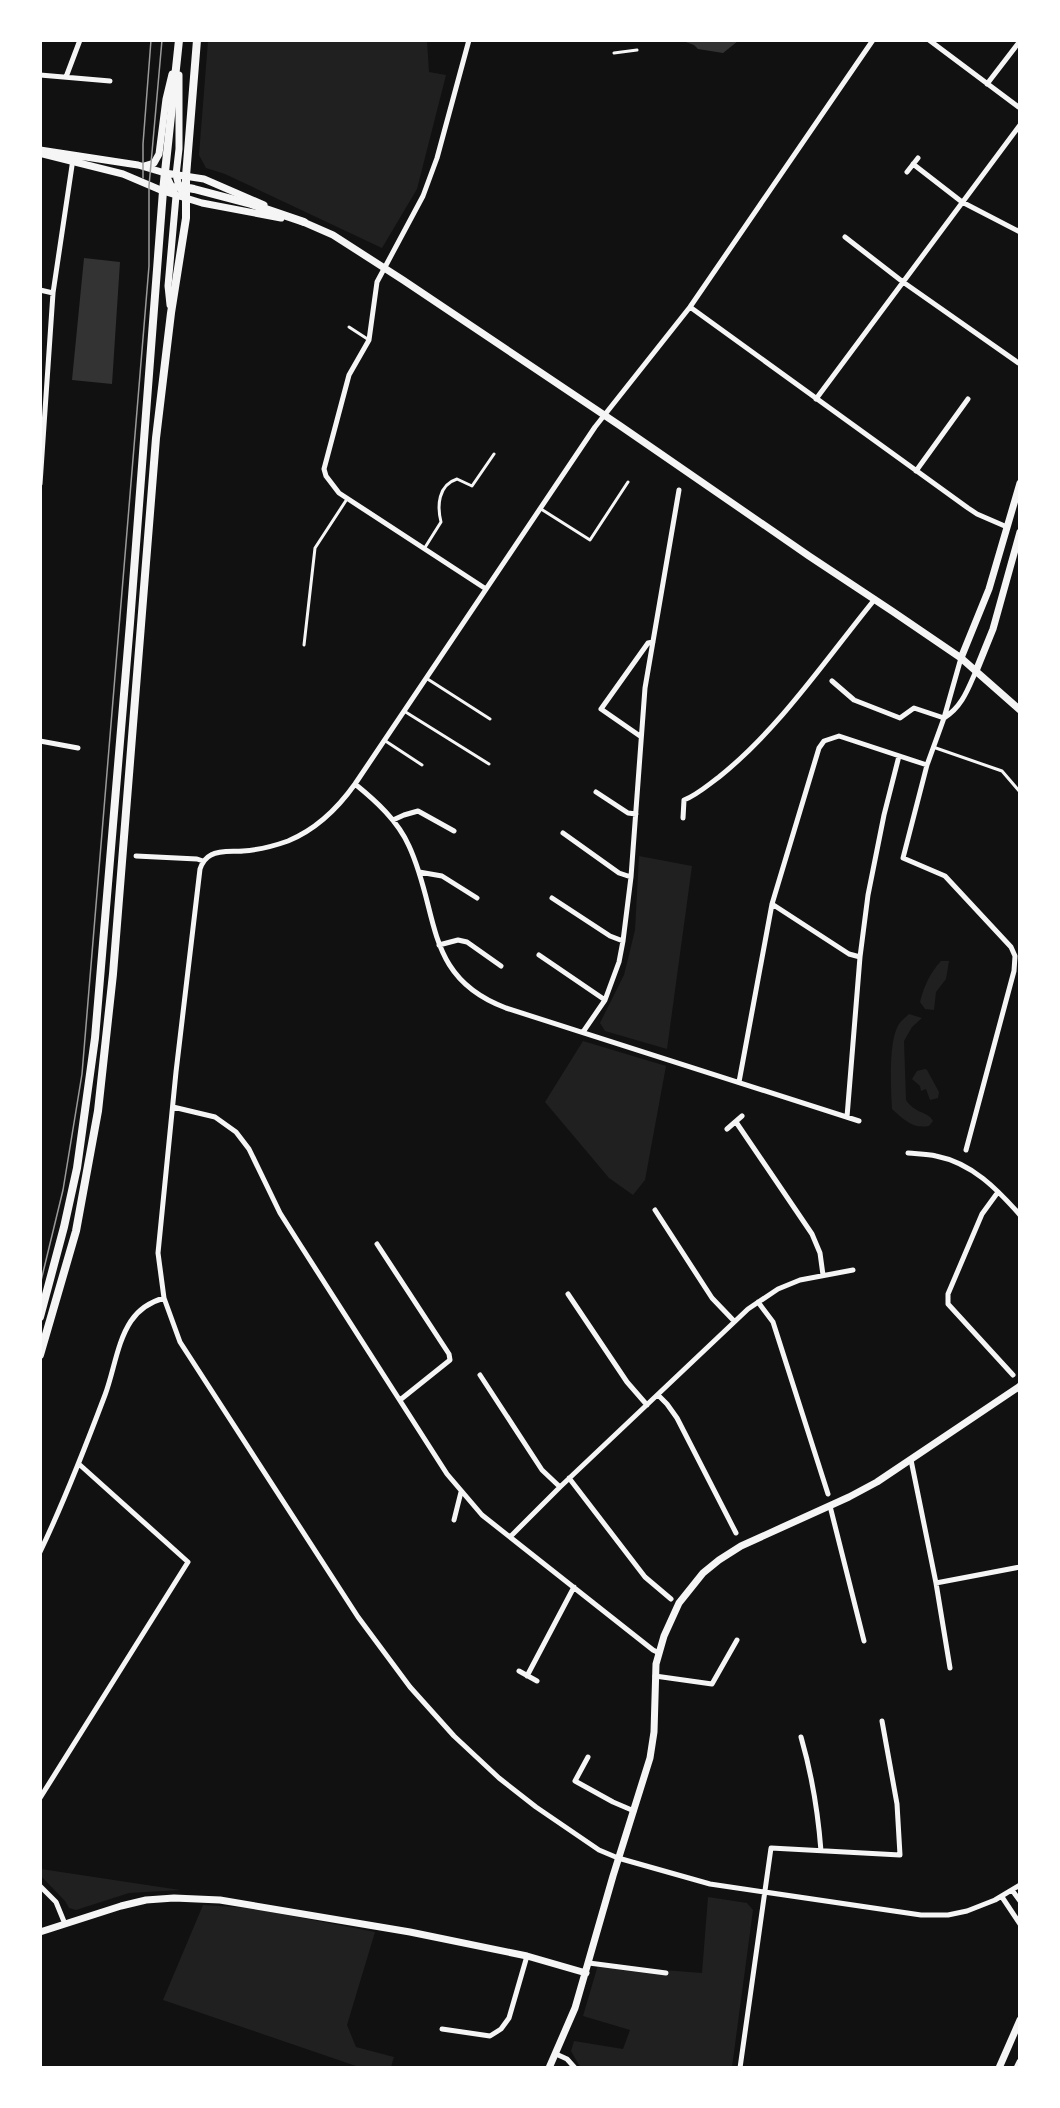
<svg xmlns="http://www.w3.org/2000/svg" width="1060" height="2108" font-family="Cabin,sans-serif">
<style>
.green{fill:#202020}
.water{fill:#333}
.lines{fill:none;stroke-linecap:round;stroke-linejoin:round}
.service{stroke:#f5f5f5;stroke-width:3}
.minor{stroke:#f5f5f5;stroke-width:5}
.tertiary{stroke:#f5f5f5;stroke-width:7}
.primary{stroke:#f5f5f5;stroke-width:8}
.tram{stroke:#9a9a9a;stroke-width:1.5}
</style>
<rect width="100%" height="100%" fill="#111"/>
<path class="green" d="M208 41H427L429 72 446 75 417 189 382 248 225 174 206 168 199 155Z
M639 856 692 866 667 1049 605 1031 600 1023 624 975 635 930Z
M941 961H949L946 979 936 992 934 1010 925 1009 920 1002C924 986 930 973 941 961Z
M909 1014 922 1018 912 1027 904 1041 906 1100C915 1114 928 1111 933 1121L929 1126C913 1129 904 1120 892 1109 891 1089 888 1041 899 1024 901 1021 906 1017 909 1014Z
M583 1041 666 1066 645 1180 633 1195 609 1178 545 1102Z
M925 1069 927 1070 939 1092 938 1098 930 1100 926 1089 921 1091 920 1086 912 1079 917 1071Z
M41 1869 180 1890 129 1893 76 1910 69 1908 65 1901 41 1876Z
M708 1897 747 1903 753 1910 732 2067H580L571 2051 574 2041 623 2049 630 2030 583 2016 598 1965 702 1973Z
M203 1905 250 1908 375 1932 347 2025 356 2047 394 2057 391 2067H359L163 2000Z"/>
<path class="water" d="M683 41 738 40V41L723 53 698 49 694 45Z
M84 258 120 262 112 384 72 380Z"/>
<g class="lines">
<path class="service" d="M614 53 637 50
M349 327 369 340
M541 509 590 540 628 482
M424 549 441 522C437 506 438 485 457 479L472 486 494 454
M304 645 315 548 347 499
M426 678 490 719
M404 711 489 764
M384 740 422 765
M933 747 1002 771 1020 792"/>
<path class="minor" d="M469 40 437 158 423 196 377 282 369 340 349 375 324 469 326 476 339 493 486 589
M873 40 690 307 595 427 355 784C338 808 317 829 288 841 274 846 258 850 243 851 233 852 220 850 211 855 205 858 202 863 200 869L176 1072 158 1253 164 1298 180 1342 358 1617 410 1687 454 1736 499 1778 536 1807 599 1850 618 1858 710 1884 921 1915H948L967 1911 995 1900 1020 1885
M929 40 1020 108
M40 75 110 81
M66 77 80 40
M987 84 1020 41
M913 164 962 202 1020 232
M907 172 918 158
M845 237 903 282 1020 364
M40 290 53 293
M690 307 968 508 977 514 1007 527
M816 399 1020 125
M916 471 968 399
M40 484 53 293 73 159
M961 658 944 718 927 765 903 858 945 876 1011 947 1015 956 1014 971 966 1150
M832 681 854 700 900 718 914 708 944 718
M944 718C962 707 968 689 976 671
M640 736 601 709 648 643 653 642
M40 741 78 748
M355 784C376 801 398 821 409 846 440 913 423 977 506 1008L859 1121
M596 792 628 813 636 814
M683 818 684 800C697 795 708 785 719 777 780 728 826 659 875 599
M393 820 404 815 418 811 454 831
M563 833 619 873 631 877
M136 856 197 859 203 861
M419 872 442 876 477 898
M552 898 610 936 623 941
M772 904 849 954 860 957
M439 945 458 940 467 942 501 966
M539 955 605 1000
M583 1032 605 1000 619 962 623 941 631 877 645 688 679 490
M739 1082 772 904 819 748 824 741 839 736 927 765
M173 1107 215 1117 236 1132 249 1149 280 1213 299 1243 447 1474 482 1515 653 1650 659 1653
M847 1117 860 957 868 895 884 815 899 756
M736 1122 812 1234 820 1253 823 1275
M727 1129 742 1116
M908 1153C917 1154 927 1154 936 1156 972 1163 997 1189 1020 1215
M998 1192 982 1214 948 1294V1304L1013 1375
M655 1210 712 1298 734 1321
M377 1244 449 1354 450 1360 400 1400
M568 1294 627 1382 647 1405
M758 1302 773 1322 828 1494
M480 1375 542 1470 560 1487
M658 1395 667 1404 677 1418 736 1533
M911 1460 936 1583 950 1668
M569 1478 645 1577 671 1599
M830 1506 864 1641
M454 1520 461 1492
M510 1537 560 1487 748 1309 778 1289 800 1280 853 1270
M40 1552C65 1500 85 1448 105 1395 114 1371 117 1342 131 1321 139 1309 150 1302 164 1298
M936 1583 1020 1567
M519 1671 537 1681
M527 1676 574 1587
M655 1676 712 1684 737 1640
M801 1737C812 1775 818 1812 821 1851
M588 1757 575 1781 613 1802 634 1811
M40 1798 188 1562 80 1465
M40 1886 56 1902 65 1924
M1012 1890 1020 1901
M1002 1897 1020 1924
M589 1963 666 1973
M442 2029 490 2036 501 2029 509 2018 527 1956
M556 2054 567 2059 575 2068
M740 2068 771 1848 900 1855 897 1804 882 1721"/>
<path class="tertiary" d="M179 75V149L176 175 179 186 186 199
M40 150 138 165 165 173 204 179 264 205
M43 154 123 174 163 191 202 203 281 218
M144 166 154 163 159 154 166 99 172 74
M165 173 176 196 168 286 170 305
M301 221 333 235 403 280 619 425 809 556 892 611 961 658 1020 710
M961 658 989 589 1020 483
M976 671 993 629 1020 532
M40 1932 121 1906 146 1900 174 1898 220 1900 410 1932 527 1956 586 1973
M549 2068 575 2008 613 1876 650 1758 654 1732 656 1664 664 1636 679 1603 703 1573 719 1560 741 1546 849 1497 877 1482 1020 1386
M999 2068 1020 2020
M1017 2068 1020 2062"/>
<path class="primary" d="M163 191 179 186 194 189 251 204 304 222
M40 1317 64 1227 77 1168 95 1038 130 623 163 191 179 40
M40 1355 76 1231 98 1111 113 974 156 438 171 313 186 218V176L197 40"/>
<path class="tram" d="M143 178V144L151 40
M40 1285 63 1190 82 1074 149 266V186L162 40"/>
</g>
<rect width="1060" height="2108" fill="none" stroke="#ffffff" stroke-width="84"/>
</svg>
